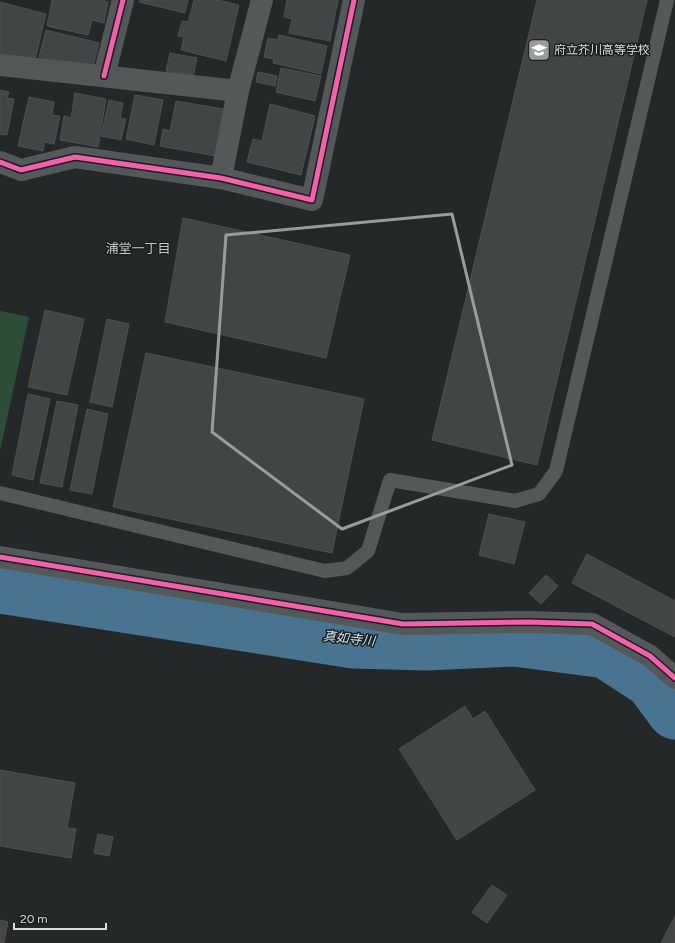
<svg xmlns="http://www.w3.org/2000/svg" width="675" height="943" font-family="Figtree,'Noto Sans JP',sans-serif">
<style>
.green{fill:#2d4d36}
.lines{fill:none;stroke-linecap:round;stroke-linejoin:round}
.river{stroke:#497491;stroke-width:55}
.building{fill:#424545;stroke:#4c504f}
.service{stroke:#555858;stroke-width:14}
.minor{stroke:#555858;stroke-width:22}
.cycleway-casing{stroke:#1a1f1f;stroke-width:8}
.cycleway{stroke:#f560ab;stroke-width:5}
.marked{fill:none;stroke:#989c9c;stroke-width:3;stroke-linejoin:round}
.labels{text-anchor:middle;stroke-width:3;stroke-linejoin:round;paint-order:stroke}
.poi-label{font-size:12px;fill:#d7dbdb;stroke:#1a1f1f;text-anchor:start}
.neighbourhood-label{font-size:13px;fill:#bec6c6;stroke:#1a1f1f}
.water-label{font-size:13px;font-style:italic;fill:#c5e0f4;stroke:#1a1f1f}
</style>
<rect width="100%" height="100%" fill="#242828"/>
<path class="green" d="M0 311 29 317 0 451Z"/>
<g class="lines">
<path class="river" d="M0 586 354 641 426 643 515 639 606 651 652 681 675 712"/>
</g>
<path class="building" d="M52 0H101L108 2 104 23 92 20 88 35 47 26Z
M140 0H188L185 13 139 2Z
M194 0H218L239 5 226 61 181 50 184 37 178 36 182 21 188 22Z
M287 0H338L330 41 289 33 292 19 284 17Z
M537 0H647L537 465 432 440Z
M0 2 46 14 35 60 13 55 12 60 0 57Z
M46 30 99 43 92 70 39 57Z
M279 35 327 46 321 74 273 63 274 59 264 57 268 38 278 40Z
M170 53 197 58 193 77 166 71Z
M281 68 321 76 315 101 276 92Z
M258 72 277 76 275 86 256 82Z
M0 90 9 92 7 98 14 99 7 135 0 134Z
M75 93 106 99 98 147 60 140 64 116 71 118Z
M135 95 163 100 154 145 126 139Z
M29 97 54 102 52 115 60 116 54 144 45 142 43 151 18 146Z
M109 100 123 103 120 118 126 119 121 140 101 136Z
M176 101 224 109 216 156 160 146 163 129 170 131Z
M270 104 315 116 301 175 247 162 253 139 262 141Z
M183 218 350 255 326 358 165 322Z
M45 310 84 319 67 395 28 387Z
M107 319 129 324 112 407 90 402Z
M146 353 364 399 332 553 113 507Z
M28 394 50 399 33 480 12 475Z
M57 401 78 405 62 487 40 483Z
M87 409 108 414 92 494 70 490Z
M489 514 525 522 514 564 479 555Z
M587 554 675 601V637L572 583Z
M546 575 558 586 541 604 529 593Z
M465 706 473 719 485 711 535 790 457 840 399 749Z
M0 770 75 783 67 828 76 829 71 858 0 846Z
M98 834 113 837 109 856 94 853Z
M492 885 507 895 487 923 472 912Z
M675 916V943H661Z
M0 920 8 922 4 943H0Z"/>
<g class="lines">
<path class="service" d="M0 493 325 571 347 568 368 551 390 480 515 501 539 494 556 471 667 0"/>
<path class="minor" d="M0 65 238 91 262 0
M104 76 123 0
M0 162 21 170 75 157 221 178 312 200 354 0
M221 178 238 91
M0 557 403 624 529 622 592 624 650 656 675 678"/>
<g class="cycleway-casing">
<path id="cycleway" d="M104 76 123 0
M0 162 21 170 75 157 221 178 312 200 354 0
M0 557 403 624 529 622 592 624 650 656 675 678"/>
</g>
<use href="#cycleway" class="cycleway"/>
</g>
<path class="marked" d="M452 214 512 465 342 529 212 432 226 235Z"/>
<defs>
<g id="school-square" transform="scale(1.15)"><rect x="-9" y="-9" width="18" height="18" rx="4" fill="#989c9c" stroke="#1a1f1f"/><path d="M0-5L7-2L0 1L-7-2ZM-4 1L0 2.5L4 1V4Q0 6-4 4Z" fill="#fff"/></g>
</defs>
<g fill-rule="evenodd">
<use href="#school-square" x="539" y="50"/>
</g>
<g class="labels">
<g class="poi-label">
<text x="554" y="54">府立芥川高等学校</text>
</g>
<g class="neighbourhood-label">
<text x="138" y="253">浦堂一丁目</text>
</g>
<g class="water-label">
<text transform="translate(349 638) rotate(6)" y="5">真如寺川</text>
</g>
</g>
<path d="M14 923v6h92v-6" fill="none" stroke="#d7dbdb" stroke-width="2"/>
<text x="20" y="923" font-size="12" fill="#d7dbdb" stroke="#1a1f1f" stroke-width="3" paint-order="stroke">20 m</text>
</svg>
